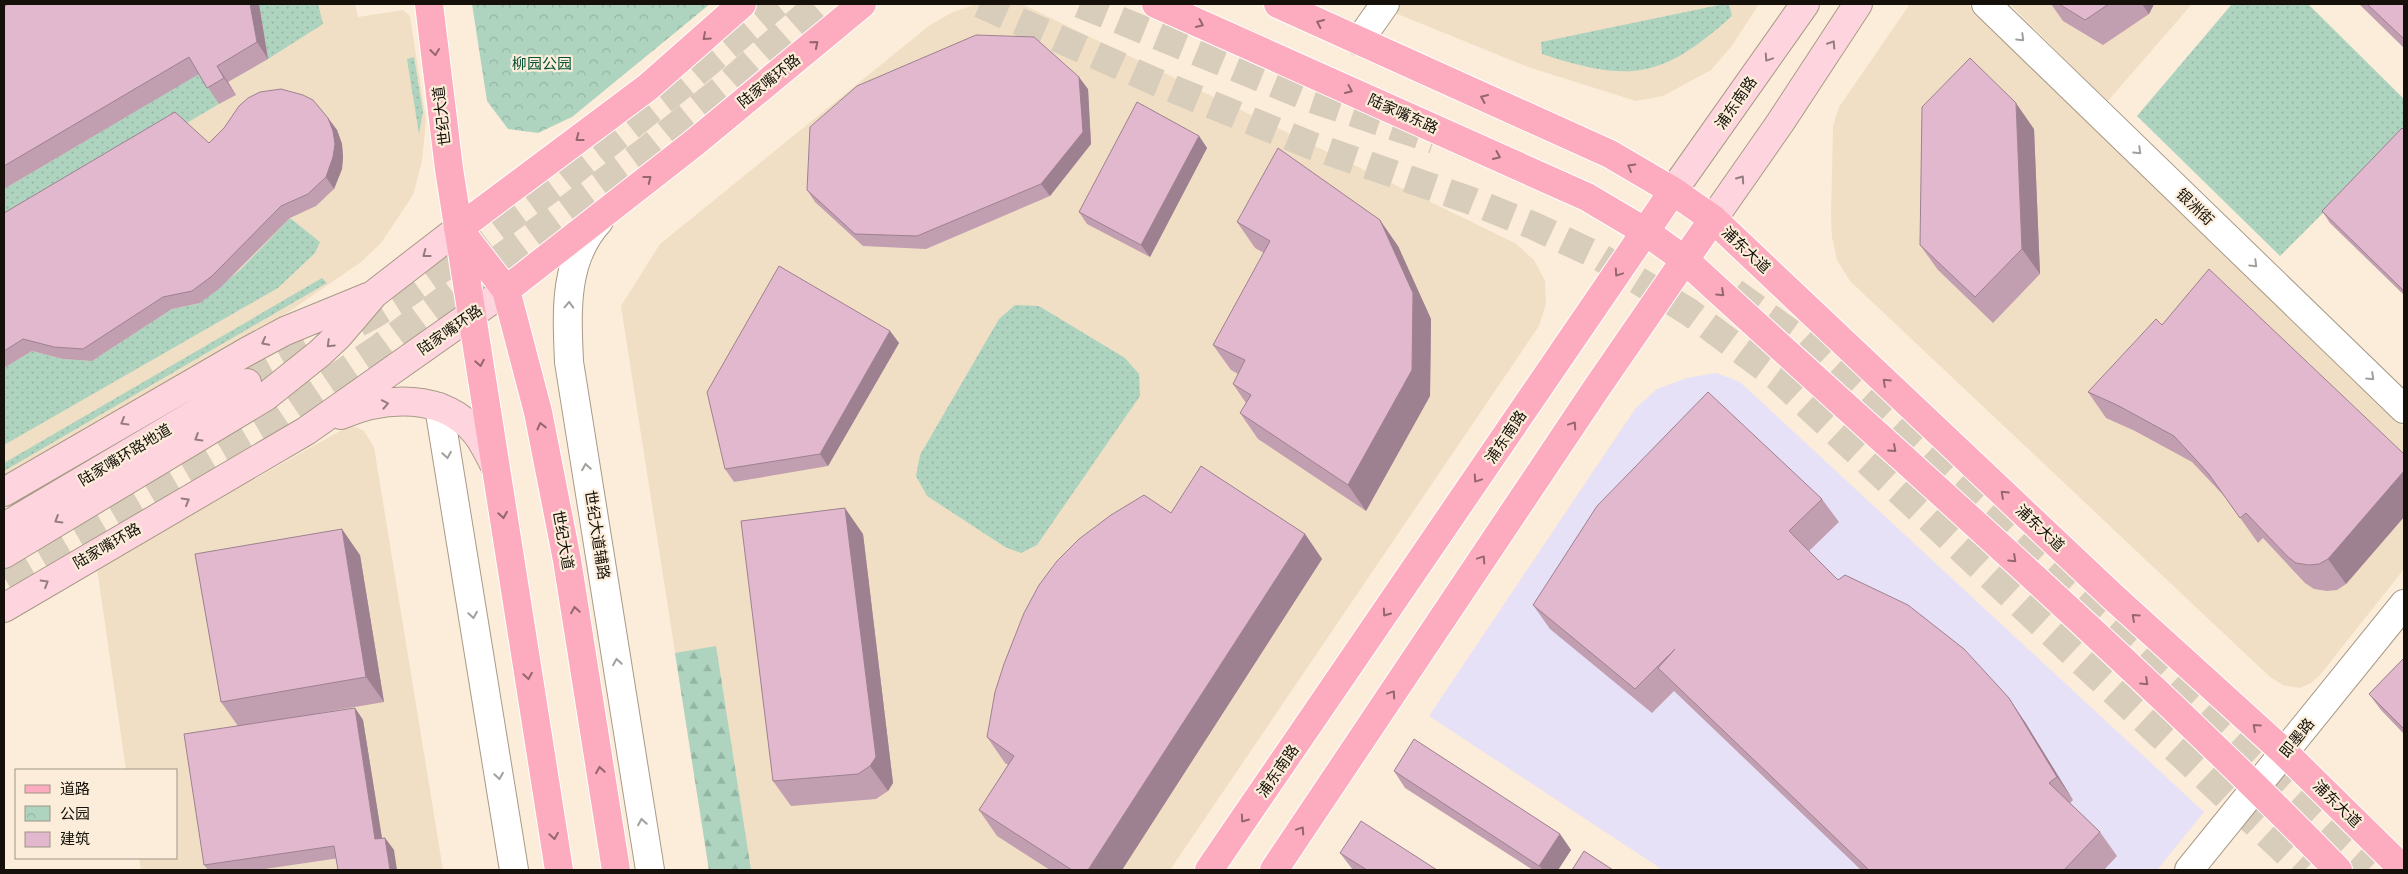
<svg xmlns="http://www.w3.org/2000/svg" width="2408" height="874" font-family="Jost,'Noto Sans SC',sans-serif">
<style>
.built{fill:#f1dfc5}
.medical{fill:#e7e1f7}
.grass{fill:url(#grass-dots)}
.forest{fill:url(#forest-firs)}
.park{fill:url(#park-crowns)}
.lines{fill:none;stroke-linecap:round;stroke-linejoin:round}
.secondary-tunnel{stroke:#d8ccba;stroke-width:28;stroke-dasharray:28 14;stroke-linecap:butt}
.primary-tunnel{stroke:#d8ccba;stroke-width:28;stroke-dasharray:28 14;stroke-linecap:butt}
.street-casing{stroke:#a79a87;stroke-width:30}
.secondary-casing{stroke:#a79a87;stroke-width:30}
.primary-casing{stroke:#fff;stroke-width:30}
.street{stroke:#fff;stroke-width:28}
.secondary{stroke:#fed5df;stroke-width:28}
.primary{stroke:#fdacbf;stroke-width:28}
.wall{fill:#c29eb1}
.shaded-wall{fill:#9e8190}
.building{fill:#e1b8ce;stroke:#9e8190}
.oneway{stroke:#95666e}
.oneway2{stroke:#a1a09d}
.oneway3{stroke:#957d7f}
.labels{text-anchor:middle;stroke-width:4.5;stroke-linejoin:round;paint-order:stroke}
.park-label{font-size:15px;fill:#015135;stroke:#fbedd9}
.street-label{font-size:15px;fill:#15110a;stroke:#fbedd9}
</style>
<defs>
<pattern id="grass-dots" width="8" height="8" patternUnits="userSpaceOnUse" patternTransform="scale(1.25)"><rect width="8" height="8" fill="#aed4c0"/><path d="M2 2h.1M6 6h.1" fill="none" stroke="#95b5a4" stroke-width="1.8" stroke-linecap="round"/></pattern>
<pattern id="forest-firs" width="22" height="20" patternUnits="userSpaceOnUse" patternTransform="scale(1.25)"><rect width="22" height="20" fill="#aed4c0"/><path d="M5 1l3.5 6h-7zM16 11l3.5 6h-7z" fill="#95b5a4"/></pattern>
<pattern id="park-crowns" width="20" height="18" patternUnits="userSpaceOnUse" patternTransform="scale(1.25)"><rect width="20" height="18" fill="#aed4c0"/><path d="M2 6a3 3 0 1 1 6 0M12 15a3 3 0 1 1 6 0" fill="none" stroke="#95b5a4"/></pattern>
</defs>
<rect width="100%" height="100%" fill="#fbedd9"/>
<path class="built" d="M4 4H355L358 17 403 10 410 16 426 120 422 161 413 195 381 243 361 262 290 311 4 479Z
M977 4H1022L1515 243 1534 260 1545 281 1546 304 1539 326 1170 870H709L621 306 660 244 930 25 953 12Z
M1373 4H1759L1731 47 1711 70 1663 96 1636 101 1528 67Z
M1910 4H1968L2404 427V569L2320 675 2311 683 2300 688 2283 685 2270 677 1850 281 1837 260 1832 237 1831 216 1833 126 1839 107Z
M2010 4H2192L2107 102Z
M347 427H356L364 431 374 447 443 870H141L139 858H176V770H126L97 568Z"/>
<path class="medical" d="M1716 373 1740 382 2204 812 2157 870H1663L1429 716 1635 409 1657 389 1687 378Z"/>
<path class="grass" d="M259 4H318L323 24 268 59Z
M1724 4H1729L1732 16C1662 79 1630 83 1542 54L1541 42Z
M2232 4H2308L2404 99V132L2280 256 2137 116Z
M414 57 423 112 419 134 407 59Z
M200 73 219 104 4 231V189Z
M290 218 320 242 315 253 278 288 4 445V368L32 351 63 359 92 361 172 309 200 303 240 270Z
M322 278 327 283 4 471V463Z
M1015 305 1039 306 1125 358 1139 374 1140 396 1037 545 1021 553 1005 547 927 496 916 476 920 455 999 319Z"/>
<path class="forest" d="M716 646 751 870H709L675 653Z"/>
<path class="park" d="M472 4H710L572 117 538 133 508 129 487 101Z"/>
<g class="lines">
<path class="secondary-tunnel" d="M247 383 375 314 407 294 556 185 676 90 777 4
M4 577 268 423 379 348 643 153 723 88 818 4"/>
<path class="primary-tunnel" d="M980 4 1156 82 1310 145 1469 200 1534 226 1600 257 1689 312 1777 377 2305 870
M1080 4 1312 99 1434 140
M1734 292 1802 341 2368 870"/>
<g class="street-casing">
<path id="street" d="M1986 4 2404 409
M1359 41 1385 4
M599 221C563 260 567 313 569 362L650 870
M439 407 514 870
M2189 870 2404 604"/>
</g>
<g class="secondary-casing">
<path id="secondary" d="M1673 191 1805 4
M1713 219 1780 123 1858 4
M341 415C385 396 443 393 476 433 484 443 489 455 495 466
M4 492 246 352 285 331 368 297
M4 527 247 383
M4 554 265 397 320 353 339 335 374 294 458 229
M4 608 306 431 506 290"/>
</g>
<g class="primary-casing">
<path id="primary" d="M429 4 449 169 559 870
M1156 4 1587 197 1646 232 1685 260C1905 462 2130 657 2338 870
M1278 4 1610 154 1673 191 1713 219 2112 596 2285 753 2404 870
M458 229 648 87 742 4
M461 232 506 290 538 412 567 560 616 870
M506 290 694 143 862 4
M1209 870 1673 191
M1274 870 1596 389 1713 219"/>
</g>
<use href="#street" class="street"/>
<use href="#secondary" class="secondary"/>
<use href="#primary" class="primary"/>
</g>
<path class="wall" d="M4 4H259L268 59 228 82 236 95 219 104 199 74 4 189Z
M2051 4H2154L2149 14 2103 45 2063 21Z
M2359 4H2404V48Z
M1088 89 1091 144 1050 196 926 249 863 246 815 202 807 190Z
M328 118 337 130 342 144 343 157 342 169 334 189 316 206 290 218 220 288 200 303 172 309 92 361 63 359 32 351 4 368V213L209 143Z
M2034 129 2040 274 1993 323 1938 270 1920 245Z
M2404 130V295L2330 223 2322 211Z
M1199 136 1207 148 1150 257 1087 224 1079 212Z
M1237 222 1398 246 1431 319 1430 396 1366 511 1258 439 1240 413 1246 403 1233 384 1238 374 1231 370 1213 345 1264 253 1255 248Z
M2162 325 2404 454V517L2346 584 2337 590 2327 591 2314 589 2305 583 2263 538 2258 543 2226 498 2192 462 2135 431 2106 418 2088 392Z
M890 331 899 343 828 466 734 482 725 469Z
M1822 499 1839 522 1809 551 1838 580 2025 722 2073 800 2070 803 2100 832 2117 856 2104 870H1861L1674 691 1652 713 1550 629 1533 605Z
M1171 513 1305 534 1322 559 1122 870H1050L997 836 979 810 1008 765 1005 763 987 737Z
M863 534 893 783 888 791 876 799 791 806 773 781Z
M360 555 384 702 308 715 355 708 363 720 382 838H385L394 850 258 870H208L204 865 238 726 221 702Z
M2404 658V734L2381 710 2369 694Z
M1394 771 1560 834 1571 850 1558 870H1533L1405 788Z
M1340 853 1437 870H1353Z"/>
<path class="shaded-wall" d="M250 4H259L268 59 257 42Z
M2142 4H2154L2149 14Z
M217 66 228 82 236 95 224 78Z
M1079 77 1088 89 1091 144 1050 196 1041 184Z
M2016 103 2034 129 2040 274 2022 249Z
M328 118 337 130 342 144 343 157 342 169 334 189 326 177Z
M1199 136 1207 148 1150 257 1141 245Z
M1380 220 1398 246 1431 319 1430 396 1366 511 1348 485Z
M890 331 899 343 828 466 820 454Z
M2404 471V517L2346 584 2328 559Z
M845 508 863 534 893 783 888 791 870 766Z
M342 529 360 555 384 702 366 677Z
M1305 534 1322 559 1122 870H1088Z
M2009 698 2025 722 2073 800 2057 777Z
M355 708 363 720 384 851 375 839Z
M1560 834 1571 850 1558 870H1543L1539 866Z
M385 838 394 850 397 870H390Z"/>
<path class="building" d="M8 4H250L257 42 217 66 224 78 207 88 189 57 4 166V7Z
M2059 4H2109L2085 20Z
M2367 4H2404V39Z
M976 35 1034 37 1079 77 1083 132 1041 184 917 236 855 234 807 190 810 127 857 86Z
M1970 58 2016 103 2022 249 1975 297 1920 245 1922 107Z
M281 89 303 95 313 100 328 118 333 131 335 144 333 157 326 177 308 194 281 206 212 276 192 291 163 297 83 349 54 347 23 339 4 351V213L175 112 209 143 224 128 239 106 248 98 260 92Z
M1137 102 1199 136 1141 245 1079 212Z
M2402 128 2404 130V291L2322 211Z
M1278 148 1380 220 1413 293 1412 370 1348 485 1240 413 1251 395 1233 384 1245 360 1213 345 1270 241 1237 222Z
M779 266 890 331 820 454 725 469 707 392Z
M2209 269 2404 454V471L2328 559 2319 564 2309 565 2296 563 2288 557 2246 513 2240 518 2208 473 2174 436 2117 405 2088 392 2156 319 2162 325Z
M1708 392 1822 499 1789 531 1838 580 1845 575 1908 605 1964 649 2009 698 2057 777 2049 783 2100 832 2064 870H1869L1658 668 1675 649 1635 689 1533 605 1597 506Z
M1201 466 1305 534 1088 870H1072L979 810 1014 756 987 737 995 692 1004 664 1024 613 1039 585 1057 561 1079 539 1111 515 1144 495 1171 513Z
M845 508 876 757 870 766 858 774 773 781 741 521Z
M342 529 366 677 221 702 195 554Z
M2404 658V729L2369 694Z
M355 708 375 839 385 838 390 870H338L334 846 204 865 184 734Z
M1414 739 1560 834 1539 866 1394 771Z
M1361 821 1437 870H1367L1340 853Z
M1584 851 1613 870H1572Z"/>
<defs><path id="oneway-chevron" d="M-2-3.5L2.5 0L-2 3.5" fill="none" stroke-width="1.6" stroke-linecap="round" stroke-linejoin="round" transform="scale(1.25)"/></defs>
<g class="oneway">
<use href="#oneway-chevron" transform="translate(1320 23) rotate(-155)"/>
<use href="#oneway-chevron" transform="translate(1200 24) rotate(25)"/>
<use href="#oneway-chevron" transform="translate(706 37) rotate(138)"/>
<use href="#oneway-chevron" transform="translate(815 44) rotate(-40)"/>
<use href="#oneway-chevron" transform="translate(435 52) rotate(83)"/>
<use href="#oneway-chevron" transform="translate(1349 90) rotate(24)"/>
<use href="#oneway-chevron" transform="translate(1484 98) rotate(-156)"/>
<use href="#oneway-chevron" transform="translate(579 138) rotate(143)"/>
<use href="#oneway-chevron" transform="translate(1497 156) rotate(24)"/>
<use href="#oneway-chevron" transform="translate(1631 167) rotate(-150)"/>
<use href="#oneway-chevron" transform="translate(648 179) rotate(-38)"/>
<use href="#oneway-chevron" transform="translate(1618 273) rotate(124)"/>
<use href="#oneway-chevron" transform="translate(1721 293) rotate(43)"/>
<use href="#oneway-chevron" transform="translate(480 363) rotate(80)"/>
<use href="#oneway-chevron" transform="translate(1886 382) rotate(-137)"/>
<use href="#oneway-chevron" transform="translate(1573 425) rotate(-56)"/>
<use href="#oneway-chevron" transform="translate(541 426) rotate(-104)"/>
<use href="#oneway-chevron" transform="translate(1893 449) rotate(42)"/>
<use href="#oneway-chevron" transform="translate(1477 479) rotate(124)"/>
<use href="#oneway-chevron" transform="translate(2004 494) rotate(-137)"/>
<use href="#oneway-chevron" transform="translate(503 515) rotate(81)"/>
<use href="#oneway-chevron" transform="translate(1482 559) rotate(-56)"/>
<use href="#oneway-chevron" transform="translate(2013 559) rotate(43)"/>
<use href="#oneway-chevron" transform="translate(575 610) rotate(-99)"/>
<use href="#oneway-chevron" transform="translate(1386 613) rotate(125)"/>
<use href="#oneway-chevron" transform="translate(2135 617) rotate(-138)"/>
<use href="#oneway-chevron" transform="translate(528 676) rotate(81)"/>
<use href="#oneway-chevron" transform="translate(2145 682) rotate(43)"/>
<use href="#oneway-chevron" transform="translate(1392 694) rotate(-56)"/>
<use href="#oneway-chevron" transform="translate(2256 727) rotate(-138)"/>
<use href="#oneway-chevron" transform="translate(600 770) rotate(-99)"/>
<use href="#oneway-chevron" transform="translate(1244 819) rotate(125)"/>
<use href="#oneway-chevron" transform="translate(1301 830) rotate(-56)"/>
<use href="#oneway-chevron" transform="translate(554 836) rotate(81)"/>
</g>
<g class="oneway2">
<use href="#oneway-chevron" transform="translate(2021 38) rotate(44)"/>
<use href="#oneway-chevron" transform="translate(2138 151) rotate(44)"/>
<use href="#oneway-chevron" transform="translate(2254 264) rotate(44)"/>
<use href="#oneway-chevron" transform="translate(569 305) rotate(-88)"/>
<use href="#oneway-chevron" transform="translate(2371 377) rotate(44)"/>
<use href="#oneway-chevron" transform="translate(447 455) rotate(81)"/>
<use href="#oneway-chevron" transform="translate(586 467) rotate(-99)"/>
<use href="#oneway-chevron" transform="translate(473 615) rotate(81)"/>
<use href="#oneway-chevron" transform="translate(617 662) rotate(-99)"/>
<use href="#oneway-chevron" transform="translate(499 776) rotate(81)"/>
<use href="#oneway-chevron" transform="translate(642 822) rotate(-99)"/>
</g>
<g class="oneway3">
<use href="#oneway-chevron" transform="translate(1832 44) rotate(-57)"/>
<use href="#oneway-chevron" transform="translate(1768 58) rotate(124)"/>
<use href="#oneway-chevron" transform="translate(1741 179) rotate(-55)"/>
<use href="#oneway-chevron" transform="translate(426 254) rotate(143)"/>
<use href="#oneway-chevron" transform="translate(265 342) rotate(152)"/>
<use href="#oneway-chevron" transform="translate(330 344) rotate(136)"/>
<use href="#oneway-chevron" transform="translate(385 404) rotate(-11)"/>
<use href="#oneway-chevron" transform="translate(124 422) rotate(150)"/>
<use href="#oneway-chevron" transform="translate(198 438) rotate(149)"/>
<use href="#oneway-chevron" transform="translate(186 501) rotate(-30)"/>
<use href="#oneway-chevron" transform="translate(58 520) rotate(149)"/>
<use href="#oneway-chevron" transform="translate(45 583) rotate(-31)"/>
</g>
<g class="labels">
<g class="park-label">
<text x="542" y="69">柳园公园</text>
</g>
<g class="street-label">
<text transform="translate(769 81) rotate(-39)" y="5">陆家嘴环路</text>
<text transform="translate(1736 103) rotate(-55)" y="5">浦东南路</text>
<text transform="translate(1403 114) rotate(24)" y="5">陆家嘴东路</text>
<text transform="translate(442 116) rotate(-97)" y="5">世纪大道</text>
<text transform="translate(2195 207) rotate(44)" y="5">银洲街</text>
<text transform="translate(1746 250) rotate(43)" y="5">浦东大道</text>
<text transform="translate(450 330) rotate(-35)" y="5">陆家嘴环路</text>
<text transform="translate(1506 437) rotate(-56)" y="5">浦东南路</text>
<text transform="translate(125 455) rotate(-31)" y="5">陆家嘴环路地道</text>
<text transform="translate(2040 528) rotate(43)" y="5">浦东大道</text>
<text transform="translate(597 535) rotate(81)" y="5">世纪大道辅路</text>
<text transform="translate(563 540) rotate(80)" y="5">世纪大道</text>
<text transform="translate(107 546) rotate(-30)" y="5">陆家嘴环路</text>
<text transform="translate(2297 738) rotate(-51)" y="5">即墨路</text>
<text transform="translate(1278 771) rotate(-55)" y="5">浦东南路</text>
<text transform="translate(2337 804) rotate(44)" y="5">浦东大道</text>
</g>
</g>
<rect width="2408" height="874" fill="none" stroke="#15110a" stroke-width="10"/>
<rect x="15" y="769" width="162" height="90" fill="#fbedd9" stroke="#9f9586"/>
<rect x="25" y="785" width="25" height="8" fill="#fdacbf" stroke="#9f9586"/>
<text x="60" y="794" font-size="15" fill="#15110a">道路</text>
<rect x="25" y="806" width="25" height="15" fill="url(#park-crowns)" stroke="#9f9586"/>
<text x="60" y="819" font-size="15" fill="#15110a">公园</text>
<rect x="25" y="832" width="25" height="15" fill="#e1b8ce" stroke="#9f9586"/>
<text x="60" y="844" font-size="15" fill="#15110a">建筑</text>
</svg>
